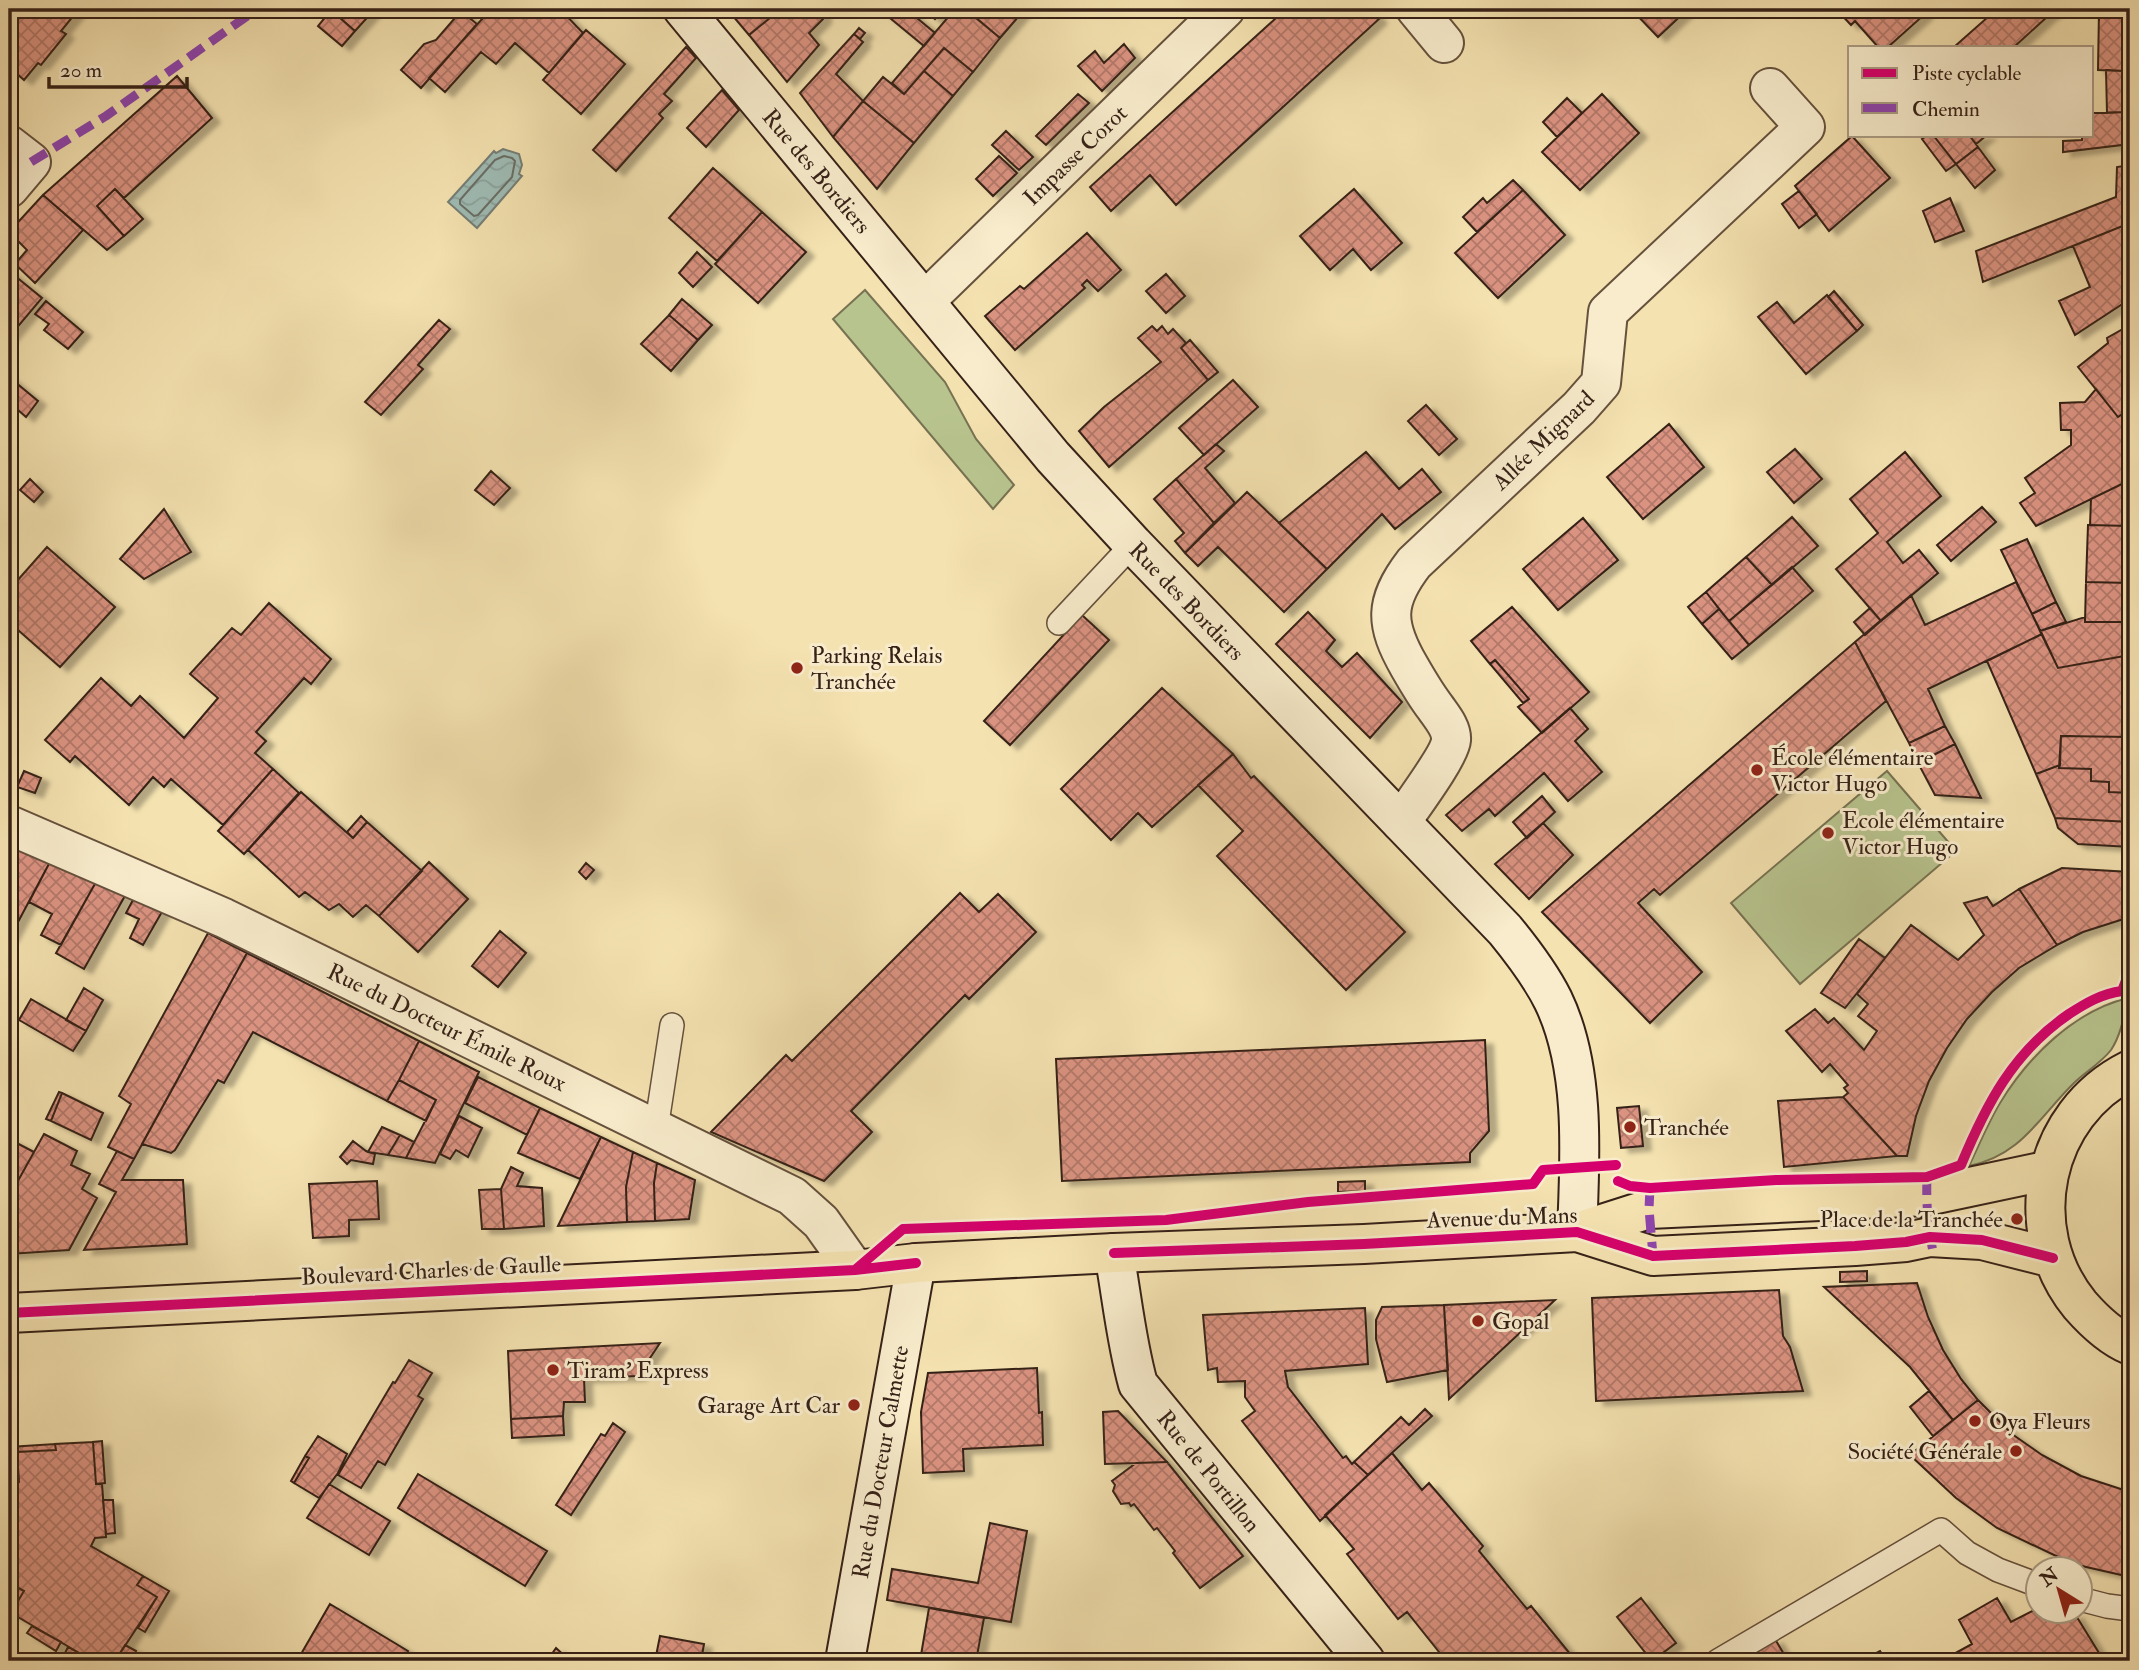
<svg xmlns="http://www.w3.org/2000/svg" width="2139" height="1670" font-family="'IM FELL Double Pica',serif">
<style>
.green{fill:#b8c48e;stroke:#777252;stroke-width:2}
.water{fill:url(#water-waves);stroke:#757e76;stroke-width:2}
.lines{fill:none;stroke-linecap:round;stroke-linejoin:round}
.shore{stroke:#6a6e66;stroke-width:2}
.building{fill:url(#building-cross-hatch);stroke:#362117;stroke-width:2;filter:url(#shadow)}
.lane-casing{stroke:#66513d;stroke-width:26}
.street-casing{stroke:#66513d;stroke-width:42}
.secondary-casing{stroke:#362117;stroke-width:42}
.primary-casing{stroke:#362117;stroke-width:42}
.lane{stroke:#f8eccc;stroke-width:23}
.street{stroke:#f8eccc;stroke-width:38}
.secondary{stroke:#f8eccc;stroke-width:38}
.primary{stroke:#f4e2b0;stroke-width:38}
.quiet{stroke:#8e44ad;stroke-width:9;stroke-dasharray:18 9;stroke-linecap:butt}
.cycleway-casing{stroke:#f8eccc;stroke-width:15}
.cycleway{stroke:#d6006c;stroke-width:10}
.poi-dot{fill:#8f2418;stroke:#f8eccc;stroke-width:2.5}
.labels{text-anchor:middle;stroke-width:6;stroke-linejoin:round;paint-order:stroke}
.street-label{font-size:23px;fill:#362117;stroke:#f8eccc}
.poi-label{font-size:23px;fill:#362117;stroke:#f8eccc;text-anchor:start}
</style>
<defs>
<pattern id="water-waves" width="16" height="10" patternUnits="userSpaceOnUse" patternTransform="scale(1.75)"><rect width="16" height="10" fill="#9fbcb5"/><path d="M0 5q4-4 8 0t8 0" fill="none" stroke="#8aa19b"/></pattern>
<pattern id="building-cross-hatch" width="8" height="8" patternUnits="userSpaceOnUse" patternTransform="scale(1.75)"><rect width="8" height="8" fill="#db9381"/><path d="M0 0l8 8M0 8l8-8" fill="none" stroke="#b27869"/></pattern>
<filter id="shadow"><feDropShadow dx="8" dy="4.5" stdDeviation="2" flood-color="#0004"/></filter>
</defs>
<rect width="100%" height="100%" fill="#f4e2b0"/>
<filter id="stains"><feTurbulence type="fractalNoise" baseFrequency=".00286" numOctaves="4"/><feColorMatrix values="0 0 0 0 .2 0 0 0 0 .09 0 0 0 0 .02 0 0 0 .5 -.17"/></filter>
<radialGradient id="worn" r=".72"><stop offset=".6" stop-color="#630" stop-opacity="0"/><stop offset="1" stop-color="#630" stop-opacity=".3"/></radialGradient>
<path class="green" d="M865 290 945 382 976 439 1014 485 993 509 833 319Z
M1887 771 1956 851 1800 984 1731 903Z
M2128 998C2124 1016 2121 1035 2111 1050 2101 1063 2085 1072 2074 1083 2039 1117 2022 1155 1969 1166 1979 1145 1988 1123 2000 1103 2028 1057 2074 1011 2128 998Z"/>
<path class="water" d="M503 149 519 154 522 165 519 174 522 176 477 228 448 202 494 151 496 153Z"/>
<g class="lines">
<path class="shore" d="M504 156 512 158 515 161 512 177 478 215 474 216 460 204V200L495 160Z"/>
</g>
<path class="building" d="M21 9H79L61 31 66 34 41 65 38 63 24 80 9 67V24Z
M332 9H375L355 31 331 10Z
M477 9H491L485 16Z
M491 9H560L583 33 549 73 515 43 496 64 481 52 445 92 429 78Z
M727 9H781L749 35Z
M781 9H821L823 14V19L809 33 819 45 787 82 749 35Z
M879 9H906L935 33 924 46Z
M923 9H944L935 19Z
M955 9H965L1000 38 973 72 944 48 904 94 892 83Z
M965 9H980L974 16Z
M980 9H1025L1000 38 974 16Z
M1286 9H1370L1379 19 1176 205 1150 175 1111 211 1090 187Z
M1631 9H1688L1658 37Z
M1836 9H1921L1925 14 1888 47H1878L1855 21 1851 25Z
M1997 9H2043L2048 16 2014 47H1954Z
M2043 9H2057L2048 16Z
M2092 9H2130V11L2099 10V18Z
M331 10 355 31 342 46 318 26Z
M2099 10 2130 11V144L2063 152V141L2082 140V135H2092V113L2124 112V71L2098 70Z
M461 11 477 24 421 88 401 70 424 44 436 40Z
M859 28 865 33 860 39 854 34Z
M586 30 625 64 581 114 543 80Z
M854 34 863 42 836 74 863 101 833 137 800 93Z
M1124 44 1135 58 1102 91 1078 66 1095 51 1104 63Z
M686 47 696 58 664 94 672 101 659 114 663 118 616 171 593 150Z
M944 48 973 72 953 96 924 71Z
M2106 70 2124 71V112L2107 113Z
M924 71 953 96 914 143 863 101 883 77 904 94Z
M177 76 212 118 124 198 115 189 97 206 124 236 107 250 43 195Z
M722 90 739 110 706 147 687 128Z
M1078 94 1089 103 1046 145 1036 136Z
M1602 94 1639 133 1580 190 1542 152Z
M1567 98 1582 113 1557 137 1543 122Z
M863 101 914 143 877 189 833 137Z
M1006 131 1033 157 1019 170 992 145Z
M1928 135H1933L1956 164 1946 171 1922 139Z
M1933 135H1969L1978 147 1956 164Z
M1969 135H1987L1976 144Z
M1852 136 1890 178 1829 231 1795 186Z
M1978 147 1995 170 1975 188 1956 164Z
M999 156 1017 173 993 196 976 179Z
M2130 165V223L1983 282 1976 251 2116 197 2117 167Z
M713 168 762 212 717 261 669 218Z
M1513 180 1523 190 1477 232 1463 217 1483 198 1487 203Z
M115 189 143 219 124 236 97 206Z
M1354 189 1402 243 1371 270 1353 249 1330 270 1300 236Z
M1523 190 1565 235 1498 298 1455 253Z
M1799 191 1817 214 1799 228 1782 204Z
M43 195 83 230 35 283 15 264 27 250 9 232Z
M1950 198 1964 231 1935 242 1923 211Z
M762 212 806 252 758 303 715 264Z
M2130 223V299L2075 335 2059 301 2090 287 2073 246Z
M1087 233 1121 270 1098 291 1087 280 1082 285 1085 288 1015 350 985 316 1020 286 1024 289Z
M697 252 712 267 693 287 679 273Z
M9 271 42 298 9 337Z
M1166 274 1185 296 1166 313 1146 291Z
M1834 291 1863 325 1857 331 1828 297Z
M1827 295 1857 331 1806 374 1758 317 1777 302 1794 323Z
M682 299 712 325 698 340 669 315Z
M46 301 83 332 68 349 44 330 49 324 35 314Z
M669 315 698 340 671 371 641 344Z
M439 320 450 329 418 365 423 369 381 415 365 402Z
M2130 325V409L2118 417 2078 367 2108 343 2107 338Z
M1152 326 1157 331 1162 326 1168 334 1173 329 1186 343 1181 348 1208 380 1109 467 1079 431 1104 407 1161 362 1138 338Z
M1190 340 1218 372 1208 380 1181 348Z
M9 377 38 401 26 417 9 402Z
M1233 380 1258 407 1204 455 1179 428Z
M2096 389 2118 417 2130 409V480L2036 526 2020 503 2035 493 2025 478 2071 445V430H2061L2060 403 2085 402Z
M1426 405 1457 439 1439 455 1408 421Z
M1669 424 1704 467 1643 519 1607 477Z
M1216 444 1224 451 1205 468 1235 503 1214 523 1176 479Z
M1795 449 1822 479 1794 503 1767 472Z
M1366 452 1399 489 1422 469 1441 492 1395 529 1382 514 1327 569 1279 523Z
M1905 452 1941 496 1887 542 1903 563 1919 550 1938 573 1881 621 1836 569 1878 533 1850 499Z
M491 471 510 488 494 505 475 490Z
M30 479 43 492 34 502 20 490Z
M1176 479 1214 523 1185 553 1175 541 1184 533 1154 499Z
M2130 480V526L2090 525 2091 499Z
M1247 492 1327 569 1284 612 1218 547 1198 566 1185 553Z
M1982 507 1996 522 1951 561 1937 545Z
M164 509 191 552 144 579 120 559Z
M1792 517 1818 546 1772 585 1746 557Z
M1583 518 1618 560 1558 610 1523 569Z
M2088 525 2130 526V583L2086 582Z
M2027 539 2056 602 2032 614 2001 550Z
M47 547 115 607 60 667 9 622V590Z
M1746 557 1772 585 1729 621 1706 592Z
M1792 567 1813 591 1749 645 1729 621Z
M2016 582 2042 634 1928 689 1945 726 1909 743 1855 642 1911 595 1925 625Z
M2086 582 2130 583V622H2085Z
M1706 592 1719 609 1702 624 1688 607Z
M2056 602 2066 622 2040 631 2032 614Z
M269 603 331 659 311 684 304 678 256 732 266 741 255 753 273 769 223 825 171 779 164 787 153 777 129 805 75 756 70 762 45 740 101 678 131 706 140 696 184 738 218 698 190 674 232 628 241 635Z
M1512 607 1589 692 1542 733 1518 707 1529 699 1495 660 1490 664 1471 641Z
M1870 608 1881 621 1865 635 1854 622Z
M1719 609 1749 645 1732 659 1702 624Z
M1308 612 1335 640 1326 651 1342 667 1357 653 1402 702 1370 738 1276 644Z
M1082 615 1109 640 1010 745 984 721Z
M2085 617V622H2130V655L2058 668 2040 631Z
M2042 634 2058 668 2130 655V737L2061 736 2060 765 2036 774 1987 661Z
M1855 642 1886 701 1660 895 1654 889 1638 903 1702 972 1650 1023 1542 912Z
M1495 660 1529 699 1523 703 1490 664Z
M1162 688 1233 754 1152 827 1138 813 1111 840 1061 789Z
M1570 708 1588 729 1575 741 1602 772 1568 801 1544 773 1495 816 1489 809 1462 831 1446 815Z
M1945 726 1955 744 1918 763 1909 743Z
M2061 736 2130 737V793L2109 792V782L2091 781V769L2059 768Z
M1955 744 1981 798 1935 795 1918 763Z
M1233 754 1251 778 1254 776 1405 932 1346 990 1217 856 1243 831 1198 785Z
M2060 765 2059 768 2091 769V781L2109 782V792L2130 793V822L2055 818 2036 774Z
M273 769 299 793 244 854 218 831Z
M24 771 41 778 35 793 17 787Z
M301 792 353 838 367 822 422 871 379 916 366 905 353 917 339 904 329 910 305 892 299 897 248 850Z
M1542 796 1555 812 1527 838 1513 822Z
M361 816 367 822 353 838 347 832Z
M2055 818 2130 822V847L2078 844 2058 828Z
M1543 823 1573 855 1529 899 1495 864Z
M9 843 51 860 9 939Z
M51 860 96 882 61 945 41 935 52 914 29 902Z
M429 862 468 899 418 952 379 916Z
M586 863 594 870 586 879 579 872Z
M2062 868 2130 872V917L2083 932 2057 945 2019 889Z
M96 882 126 894 84 969 56 953Z
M2019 889 2057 945 2019 968 1992 992 1967 1019 1947 1048 1929 1081 1916 1116 1907 1156H1897L1843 1097 1848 1093 1844 1088 1848 1085 1830 1064 1822 1072 1786 1031 1815 1009 1828 1023 1834 1018 1864 1050 1877 1031 1858 1016 1868 1004 1857 994 1911 925 1958 960 1984 935 1964 903 1987 897 1993 906Z
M960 893 979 912 998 894 1036 932 969 999 965 995 851 1111 872 1132 824 1181 711 1132 786 1055 792 1061Z
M134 898 163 910 143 945 130 938 139 919 126 913Z
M500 931 526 953 498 987 472 966Z
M208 933 247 953 134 1159 108 1147 131 1104 119 1096Z
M1859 939 1885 958 1845 1008 1821 993Z
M247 953 419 1041 399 1080 387 1101 253 1032 224 1083 218 1080 175 1150 171 1153 142 1144Z
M84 988 103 1000 86 1031 66 1020Z
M31 999 86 1031 73 1051 19 1020Z
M1485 1040 1489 1131 1470 1153V1162L1062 1181 1056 1059Z
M419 1041 479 1072 435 1163 406 1158 436 1100 399 1080Z
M478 1077 540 1108 527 1135 465 1103Z
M399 1080 436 1100 426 1121 387 1101Z
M59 1092 62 1093 51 1121 46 1119Z
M62 1093 103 1113 91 1140 51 1121Z
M1843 1097 1897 1156 1784 1167 1778 1101Z
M1639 1106 1643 1146 1621 1148 1617 1108Z
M540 1108 601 1137 580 1179 518 1153Z
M459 1116 482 1128 468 1157 456 1150 450 1159 440 1154Z
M382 1127 400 1135 388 1155 368 1152Z
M44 1134 77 1151 71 1165 90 1174 82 1189 97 1198 69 1250 9 1254V1197Z
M400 1135 414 1142 406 1158 388 1155Z
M601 1137 633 1152 626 1187 627 1222 558 1226Z
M9 1139 34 1152 9 1197Z
M353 1141 366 1151 375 1154 373 1164 351 1160 347 1164 340 1157Z
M117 1151 134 1159 122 1180H183L187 1244 84 1250 116 1192 99 1184Z
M633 1152 657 1163 654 1183 655 1221 627 1222 626 1187Z
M657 1163 695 1180 689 1219 655 1221 654 1183Z
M511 1167 523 1173 517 1186 542 1188 544 1226 504 1229 501 1189Z
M377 1181 379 1219 349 1220V1236L313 1238 309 1184Z
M1365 1181V1191L1338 1192V1182Z
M501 1189 504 1229H482L479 1190Z
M1867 1271V1281L1840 1282V1272Z
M1917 1283 1928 1317 1943 1350 1961 1379 1978 1400 1953 1420 1910 1367 1824 1287Z
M1779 1290 1783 1336 1790 1347 1803 1391 1596 1401 1592 1298Z
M1555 1300 1449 1399 1444 1305Z
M1444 1305 1448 1370 1387 1382 1376 1339V1320L1382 1307Z
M1365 1308 1368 1364 1285 1371 1288 1387 1343 1458 1346 1456 1352 1464 1354 1462 1368 1475 1320 1521 1242 1421 1255 1411 1245 1397V1381L1218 1382 1217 1368 1208 1370 1203 1315Z
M660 1343 638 1376 584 1378 585 1402H564L563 1416 511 1419 508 1351Z
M409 1360 432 1373 418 1396 423 1399 385 1465 378 1461 361 1488 338 1475 393 1382 395 1383Z
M1037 1368 1039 1413 1042 1412 1043 1445 963 1449 964 1471 923 1473 921 1412 928 1373Z
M1929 1391 1953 1420 1933 1436 1910 1407Z
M1978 1400 2012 1434 2042 1455 2081 1476 2130 1492V1577L2073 1564 1997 1528 1956 1498 1910 1455Z
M1425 1409 1432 1416 1368 1475 1354 1462 1401 1417 1409 1425Z
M1118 1411 1167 1462 1105 1464 1103 1412Z
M563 1416 564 1435 512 1438 511 1419Z
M613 1423 625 1432 571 1515 556 1505 601 1434 605 1436Z
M318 1436 347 1454 338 1473 319 1498 294 1483 309 1458 305 1456Z
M102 1441 105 1483 96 1484 93 1442Z
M93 1442 96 1484H102L106 1537 95 1538 91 1546 143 1576 137 1585 157 1597 115 1661H93L11 1613 24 1591 9 1583V1484L19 1482 17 1452 56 1450 55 1444Z
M55 1444 56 1450 17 1452 19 1482 10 1483 9 1447Z
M1392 1453 1422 1490 1429 1483 1483 1546 1479 1551 1527 1609 1531 1606 1576 1661H1439L1435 1655 1439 1652 1407 1612 1398 1619 1347 1554 1354 1549 1325 1515Z
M305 1456 309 1458 294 1483 291 1481Z
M1167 1462 1243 1556 1200 1588 1173 1553 1175 1551 1157 1528 1154 1530 1134 1504 1131 1506 1129 1503 1121 1504 1113 1491 1115 1485 1112 1481 1136 1463Z
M418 1474 547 1551 525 1586 398 1508Z
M329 1484 390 1521 369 1555 307 1518Z
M103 1500H113L115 1533 106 1534Z
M990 1523 1027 1531 1011 1622 887 1600 892 1569 978 1583Z
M9 1575V1583L24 1591 18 1601 9 1595Z
M143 1576 169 1591 145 1632 138 1628 157 1597 137 1585Z
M1641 1598 1676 1643 1652 1661 1617 1617Z
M1997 1598 2011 1622 2038 1608V1610H2053L2059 1621 2075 1614 2104 1661H1941L1972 1644 1959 1620Z
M330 1604 408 1651 402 1661H297Z
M929 1608 984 1618 976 1661H920Z
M32 1626 61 1642 56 1651 27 1633Z
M660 1636 704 1644 701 1661H655Z
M1775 1639 1788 1661H1736Z
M125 1645 136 1651 130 1661H115Z
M68 1647 93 1661H75L64 1655Z
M556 1648 565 1656 561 1661H547Z
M1880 1651 1886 1661H1861Z"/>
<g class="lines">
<g class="lane-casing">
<path id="lane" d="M1059 623 1133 544
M656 1129 672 1025
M2080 1599 2107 1606 2130 1609
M1718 1661 1941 1530 1967 1553 1998 1570 2038 1585"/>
</g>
<g class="street-casing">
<path id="street" d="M1416 9 1444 43
M9 145 31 162 9 188
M925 301 1225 9
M1401 822C1411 807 1450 755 1451 740 1452 728 1441 716 1435 707 1425 694 1417 680 1409 666 1385 624 1384 602 1414 563L1579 408 1601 383 1608 312 1805 127 1770 88
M9 825 224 918 792 1196 821 1222 855 1270"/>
</g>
<g class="secondary-casing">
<path id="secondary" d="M683 9 1053 457 1133 544 1505 930C1523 952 1540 974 1553 1000 1586 1068 1580 1158 1577 1232
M1114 1253C1122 1297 1126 1341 1138 1384L1365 1661
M845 1661 916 1263"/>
</g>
<g class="primary-casing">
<path id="primary" d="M2130 1070C2042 1114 2018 1229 2080 1305 2094 1321 2111 1337 2130 1345
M1577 1232 1653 1256 1855 1246 1906 1242 1930 1237 1982 1240 2053 1258
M9 1313 855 1270 916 1263 1114 1253 1364 1244 1577 1232 1649 1209 1927 1196 2050 1170"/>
</g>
<use href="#lane" class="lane"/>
<use href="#street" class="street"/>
<use href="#secondary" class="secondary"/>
<use href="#primary" class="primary"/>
<path class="quiet" d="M31 162 106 116 257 9
M1927 1177C1926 1204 1928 1230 1934 1256
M1650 1188 1649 1209 1653 1256"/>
<g class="cycleway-casing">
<path id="cycleway" d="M1618 1181 1630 1186 1650 1188 1776 1180 1927 1177 1961 1165C1986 1105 2013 1052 2069 1014 2086 1003 2101 994 2122 991L2130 970
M1114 1253 1364 1244 1577 1232 1653 1256 1855 1246 1906 1242 1930 1237 1982 1240 2053 1258
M855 1270 903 1229 1166 1220 1308 1202 1533 1184 1543 1170 1616 1165
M9 1313 855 1270 916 1263"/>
</g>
<use href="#cycleway" class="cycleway"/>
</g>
<g class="poi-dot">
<circle cx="797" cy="668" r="7"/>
<circle cx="1757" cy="770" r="7"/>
<circle cx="1828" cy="833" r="7"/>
<circle cx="1630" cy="1127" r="7"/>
<circle cx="2017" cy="1219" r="7"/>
<circle cx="1478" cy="1321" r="7"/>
<circle cx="553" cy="1370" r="7"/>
<circle cx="854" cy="1405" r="7"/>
<circle cx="1975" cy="1421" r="7"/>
<circle cx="2016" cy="1451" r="7"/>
</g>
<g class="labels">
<g class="street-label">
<text transform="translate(1075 155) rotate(-44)" y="8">Impasse Corot</text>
<text transform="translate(817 171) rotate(50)" y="8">Rue des Bordiers</text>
<text transform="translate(1543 440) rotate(-44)" y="8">Allée Mignard</text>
<text transform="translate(1187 601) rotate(46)" y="8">Rue des Bordiers</text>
<text transform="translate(447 1027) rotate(26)" y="8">Rue du Docteur Émile Roux</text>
<text transform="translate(1502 1217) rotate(-2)" y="8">Avenue du Mans</text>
<text transform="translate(431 1270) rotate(-3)" y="8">Boulevard Charles de Gaulle</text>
<text transform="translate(880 1462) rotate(-80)" y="8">Rue du Docteur Calmette</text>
<text transform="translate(1209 1471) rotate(51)" y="8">Rue de Portillon</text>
</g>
<g class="poi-label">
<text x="811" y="663">Parking Relais<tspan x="811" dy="26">Tranchée</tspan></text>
<text x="1771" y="765">École élémentaire<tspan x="1771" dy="26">Victor Hugo</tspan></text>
<text x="1842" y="828">Ecole élémentaire<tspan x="1842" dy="26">Victor Hugo</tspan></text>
<text x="1644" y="1135">Tranchée</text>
<text x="2003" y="1227" text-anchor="end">Place de la Tranchée</text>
<text x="1492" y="1329">Gopal</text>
<text x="567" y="1378">Tiram' Express</text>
<text x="840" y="1413" text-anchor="end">Garage Art Car</text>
<text x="1989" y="1429">Oya Fleurs</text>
<text x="2002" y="1459" text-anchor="end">Société Générale</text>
</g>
</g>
<rect width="2139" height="1670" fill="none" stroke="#f4e2b0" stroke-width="35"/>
<rect x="10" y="10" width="2118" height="1649" fill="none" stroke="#362117" stroke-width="3.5"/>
<rect x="18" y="18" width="2104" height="1635" fill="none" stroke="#362117" stroke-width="2"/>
<rect x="1848" y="46" width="245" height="91" fill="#f8eccc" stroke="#aa9b84" stroke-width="2"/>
<rect x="1862" y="68" width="35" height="10" fill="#d6006c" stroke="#aa9b84" stroke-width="2"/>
<text x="1912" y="80" font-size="21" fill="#362117">Piste cyclable</text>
<rect x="1862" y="103" width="35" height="10" fill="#8e44ad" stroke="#aa9b84" stroke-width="2"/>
<text x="1912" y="116" font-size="21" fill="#362117">Chemin</text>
<g transform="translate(2059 1590) rotate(323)"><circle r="33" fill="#f8eccc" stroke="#aa9b84" stroke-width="2"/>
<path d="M0-5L12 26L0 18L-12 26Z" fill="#8f2418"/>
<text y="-10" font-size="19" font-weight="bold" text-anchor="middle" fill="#362117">N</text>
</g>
<path d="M49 77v10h138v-10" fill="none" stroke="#362117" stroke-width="3.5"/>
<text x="60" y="77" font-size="21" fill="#362117" stroke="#f8eccc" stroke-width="5" paint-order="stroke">20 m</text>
<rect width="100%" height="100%" filter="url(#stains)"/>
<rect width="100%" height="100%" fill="url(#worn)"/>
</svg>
